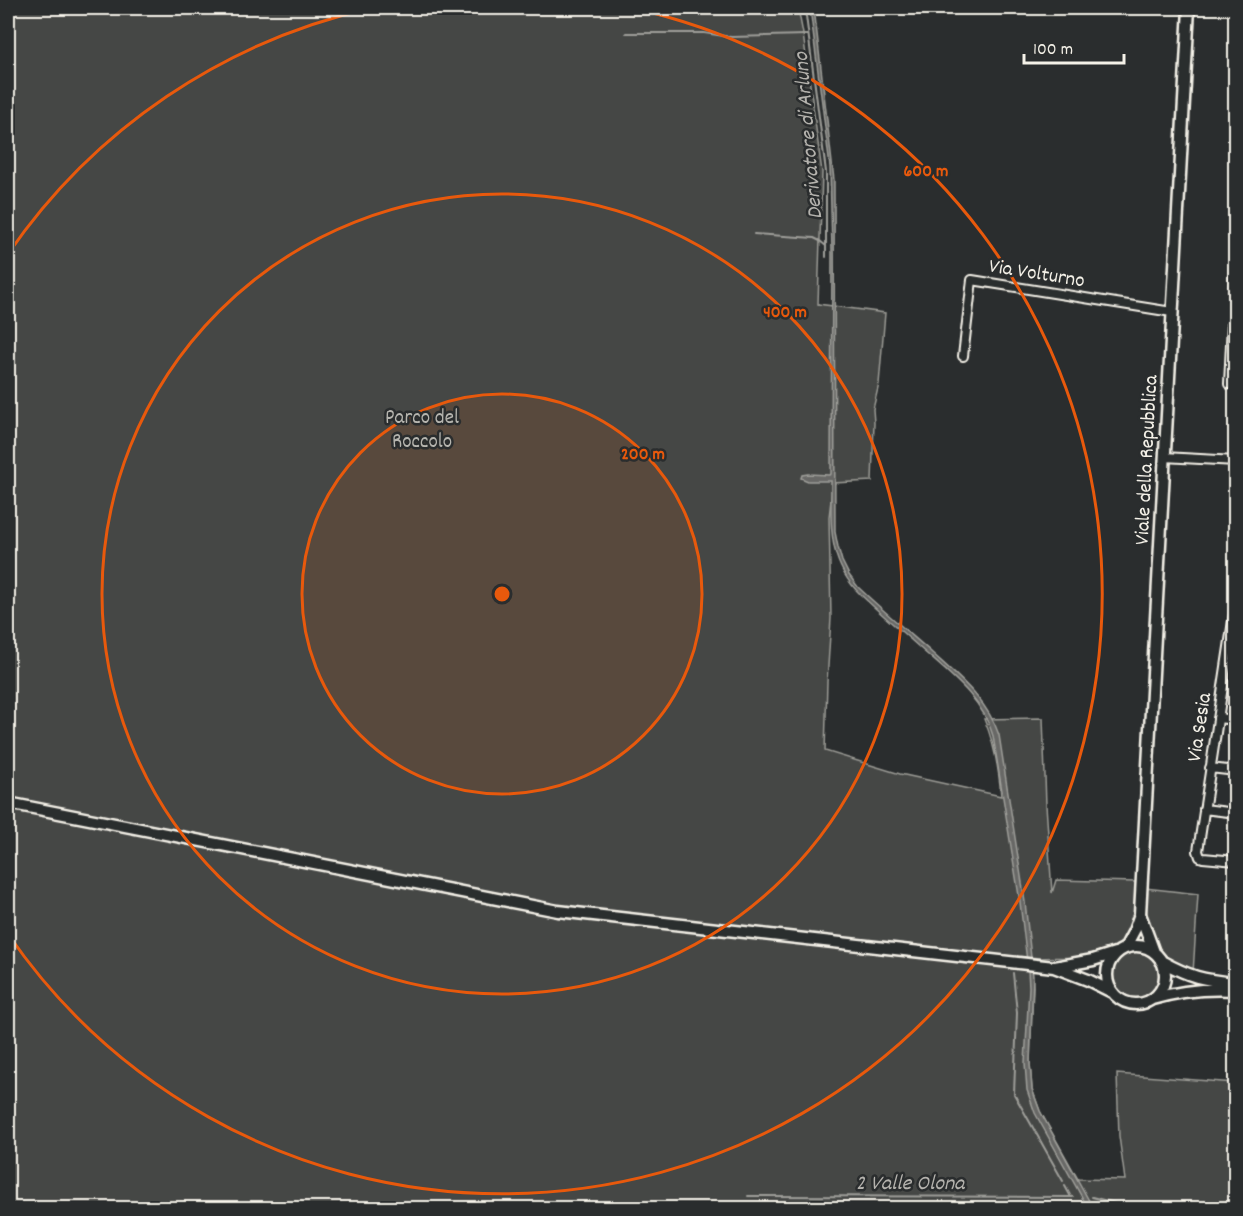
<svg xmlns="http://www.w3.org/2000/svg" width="1243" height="1216" font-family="Dekko,sans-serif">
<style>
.green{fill:#444645;stroke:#9c9c96;stroke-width:1.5}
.water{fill:#676866;stroke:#9f9f9a;stroke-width:1.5}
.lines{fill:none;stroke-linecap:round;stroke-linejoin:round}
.stream{stroke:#9f9f9a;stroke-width:2}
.street-casing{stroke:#f4f1e8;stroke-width:12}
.secondary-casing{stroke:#f4f1e8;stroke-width:15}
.street{stroke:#2a2d2e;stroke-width:8}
.secondary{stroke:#2a2d2e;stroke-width:10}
.ring{fill:none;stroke:#e8590c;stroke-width:3}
.labels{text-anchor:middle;stroke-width:5;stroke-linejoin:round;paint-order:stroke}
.street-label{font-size:21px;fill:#f4f1e8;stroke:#2a2d2e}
.park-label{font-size:21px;fill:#b6b5af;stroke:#2a2d2e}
.water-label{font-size:22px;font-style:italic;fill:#b5b3ae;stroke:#2a2d2e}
.centre{fill:#e8590c;stroke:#2a2d2e;stroke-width:3}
.ring-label{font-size:18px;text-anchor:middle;font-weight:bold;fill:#e8590c;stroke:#2a2d2e;stroke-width:5;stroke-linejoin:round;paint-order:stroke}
</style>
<rect width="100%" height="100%" fill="#2a2d2e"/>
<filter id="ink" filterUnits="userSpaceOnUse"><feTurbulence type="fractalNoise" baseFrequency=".0167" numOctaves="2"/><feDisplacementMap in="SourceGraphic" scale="12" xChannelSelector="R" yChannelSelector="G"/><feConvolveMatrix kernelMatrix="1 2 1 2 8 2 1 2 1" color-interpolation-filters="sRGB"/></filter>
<g filter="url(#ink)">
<path class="green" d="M8 8H798L803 34 822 172 818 304 885 313 879 384 873 409 874 423 872 481 833 483 829 517 831 618 827 682 825 751 900 774 1001 796C999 771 994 742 984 719L1043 718 1046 805 1052 893 1056 880 1135 882C1135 891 1136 901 1135 910 1132 926 1126 945 1109 952 1092 959 1058 957 1039 958L1031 957 1033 987 1030 1063 1032 1089 1040 1111 1078 1179 1125 1180 1119 1136 1117 1074 1235 1083V1208H8Z
M1145 888 1198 894 1193 973C1186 969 1178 966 1172 961 1148 944 1146 915 1145 888Z
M1113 975a23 23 0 1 1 46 0a23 23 0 1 1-46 0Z"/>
<path class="water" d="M810 8H814L834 180 835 532 838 547 842 561 849 575 858 587C881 609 906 630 930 651 957 676 987 699 999 735L1025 902 1033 976 1030 1063 1032 1089 1040 1111 1093 1208H1088L1035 1113 1027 1090 1025 1063 1029 987 1028 970 1020 902 993 736C983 698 948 673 920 648 900 630 880 613 861 595 827 562 831 525 831 481H808L801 478 802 475 808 474 829 475 831 474 832 250 830 167Z"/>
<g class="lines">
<path class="stream" d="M805 8 826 172V257
M626 33H704L731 37 807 35
M754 234 814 238 820 241 826 246
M1013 973 1017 1013 1014 1094 1063 1181
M1065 1186 1071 1197
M748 1196 1073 1197
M1092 1197 1119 1204 1120 1208"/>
<g class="street-casing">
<path id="street" d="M1236 242 1229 384 1236 385
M963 356 972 280 1172 312
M1164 457 1236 461
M1236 601 1198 851 1200 857 1203 858 1236 861
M1218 718 1236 720
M1210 768 1236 771
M1204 809 1236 813"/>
</g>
<g class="secondary-casing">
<path id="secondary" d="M8 803 558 911 1054 967 1088 980 1112 992
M1140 914 1154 952
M1107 975a29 29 0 1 1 58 0a29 29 0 1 1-58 0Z
M1125 948 1134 931 1140 914 1189 8
M1161 961C1190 977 1203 980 1235 983
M1055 967 1093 960 1115 953
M1152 999C1179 991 1207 988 1236 990"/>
</g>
<use href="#street" class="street"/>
<use href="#secondary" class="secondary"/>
</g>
</g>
<circle cx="502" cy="594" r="200" fill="#e8590c" fill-opacity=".12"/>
<g class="ring">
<circle cx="502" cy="594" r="200"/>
<circle cx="502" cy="594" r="400"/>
<path d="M8 254A600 600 0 0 1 372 8M632 8A600 600 0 1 1 8 934"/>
</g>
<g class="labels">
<g class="street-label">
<text transform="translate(1037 272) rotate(9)" y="7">Via Volturno</text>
<text transform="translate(1145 460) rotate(-87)" y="7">Viale della Repubblica</text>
<text transform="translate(1198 727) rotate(-81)" y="7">Via Sesia</text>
</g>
<g class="park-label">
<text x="422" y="423">Parco del<tspan x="422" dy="24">Roccolo</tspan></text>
</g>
<g class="water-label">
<text transform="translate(806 136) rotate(-95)" y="8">Derivatore di Arluno</text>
<text x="910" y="1189">2 Valle Olona</text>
</g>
</g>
<circle cx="502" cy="594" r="9" class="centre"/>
<g class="ring-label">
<text x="926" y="176">600 m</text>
<text x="785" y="317">400 m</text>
<text x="643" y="459">200 m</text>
</g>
<rect width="1243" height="1216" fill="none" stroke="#2a2d2e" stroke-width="30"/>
<rect x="15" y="15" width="1213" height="1186" fill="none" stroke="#f4f1e8" stroke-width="2" filter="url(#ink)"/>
<path d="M1024 54v9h100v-9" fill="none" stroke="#f4f1e8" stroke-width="3"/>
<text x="1033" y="54" font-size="18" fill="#f4f1e8" stroke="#2a2d2e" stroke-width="4.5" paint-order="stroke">100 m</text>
</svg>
